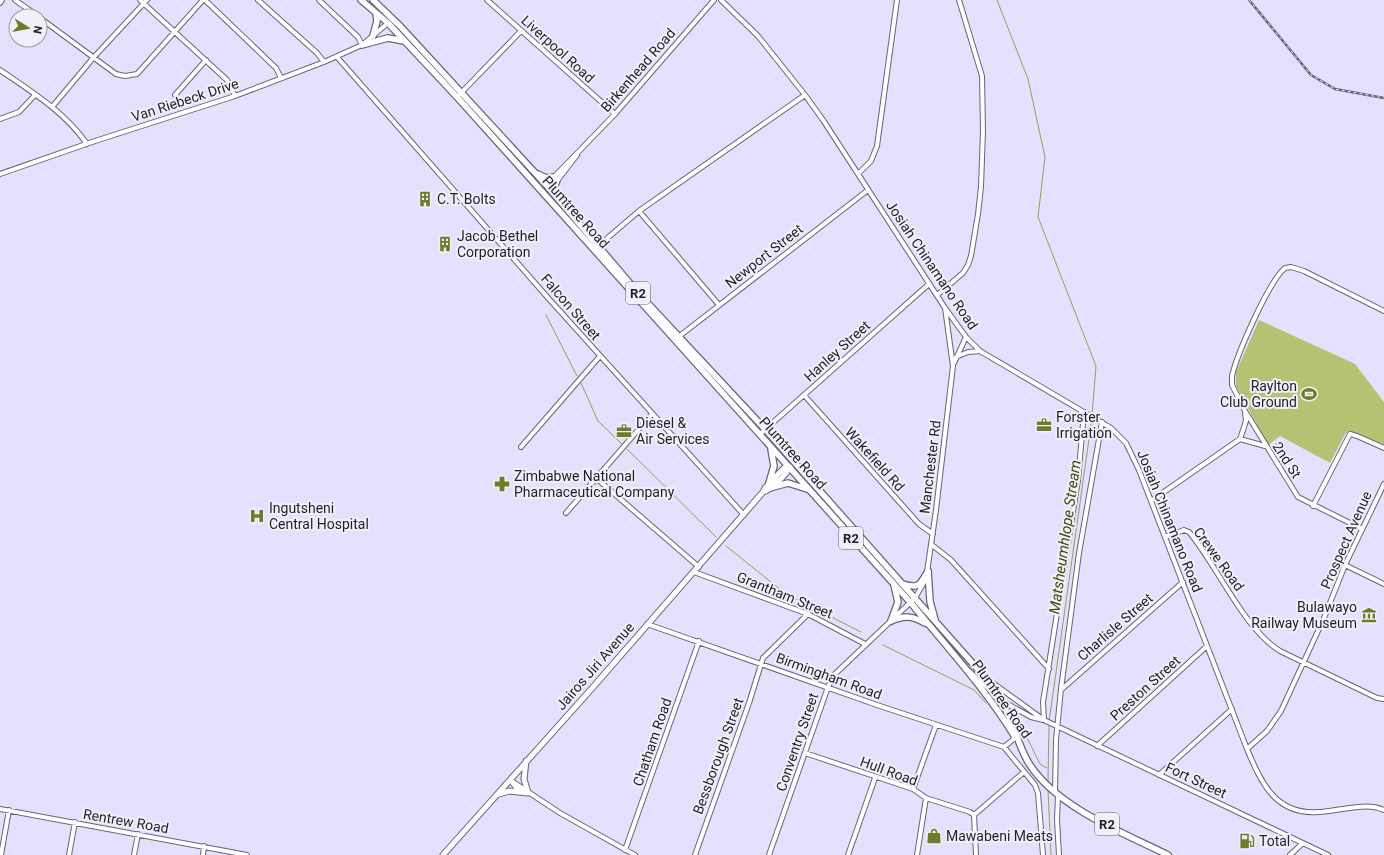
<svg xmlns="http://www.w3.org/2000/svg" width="1384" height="855" font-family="Roboto,sans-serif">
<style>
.green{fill:#b6c272}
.water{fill:#96a24f}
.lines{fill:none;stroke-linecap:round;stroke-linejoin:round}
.stream{stroke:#96a24f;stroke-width:1}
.minor-casing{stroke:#6a637d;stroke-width:6}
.major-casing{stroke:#6a637d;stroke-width:7}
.highway-casing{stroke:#6a637d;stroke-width:8}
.minor{stroke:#fff;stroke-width:4}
.major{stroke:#fff;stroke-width:5}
.highway{stroke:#fff;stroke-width:5.5}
.rail-casing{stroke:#656071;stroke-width:2.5}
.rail{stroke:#f2effb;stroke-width:1;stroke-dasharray:3;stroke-linecap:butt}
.labels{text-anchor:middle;stroke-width:4;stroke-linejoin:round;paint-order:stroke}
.shield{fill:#f2effb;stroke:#605d67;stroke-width:1}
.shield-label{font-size:13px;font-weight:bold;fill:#211e28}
.street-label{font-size:14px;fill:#211e28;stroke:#f2effb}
.poi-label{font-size:14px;fill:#211e28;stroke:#f2effb;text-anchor:start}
.water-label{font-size:15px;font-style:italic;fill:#434a09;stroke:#f2effb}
</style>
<rect width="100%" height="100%" fill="#e6dffd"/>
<path class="green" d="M1259 320 1355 364 1384 402V445L1349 431 1345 434 1330 463 1280 436 1268 445 1236 386V372Z"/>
<path class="water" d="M1280 441 1287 452 1282 455 1275 444Z"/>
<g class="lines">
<path class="stream" d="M997 0 1028 79 1045 157 1038 217 1096 366 1092 415
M546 315 577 376
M581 383 598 421 622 444
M627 449 716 537
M726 546 786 594 861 632
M883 645 974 690 986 703
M1019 721 1040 764 1047 768
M1049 722 1092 418
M1048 782 1049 725
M1048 789 1051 855"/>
<g class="minor-casing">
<path id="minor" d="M15 0 38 16
M140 0 227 80 235 96
M205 0 276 68 281 78
M258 0 317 53 324 62
M319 0 358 37 362 45
M487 0 615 114
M721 0 758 36 805 95 823 120 945 308 966 337 980 351 1111 428 1126 443 1139 470 1247 749C1261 782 1275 815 1318 812 1326 812 1334 810 1342 809 1357 807 1370 804 1384 810
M0 3 2 0
M40 18 116 74 125 76 137 74 203 0
M337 57 549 299 744 515
M0 70C32 92 65 112 87 144
M460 94 521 31
M175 95 206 60
M52 107 94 57 147 0
M0 119 19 112 35 95
M0 174 92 142 235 96 324 62 362 45 388 23
M858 174 871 161 877 146 897 0
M557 181 577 155
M548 187 554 177 615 114 714 0
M639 211 719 305
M597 247 639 211 805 95
M937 295 963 273 968 265 971 256 978 214 981 187 983 131 982 76 959 0
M677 338 868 190
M956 357 968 352 980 351
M954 363 966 337
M804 395 919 524 933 534
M760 434 929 284
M1240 439 1265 446
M521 447 600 356
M596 478 699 567
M1151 501 1240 439 1246 421 1245 413
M1313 506 1350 434 1357 436 1384 448
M566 513 652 414
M1362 529 1298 497 1245 411 1232 385V376C1237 354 1269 281 1285 268L1291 267 1304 271 1384 311
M1165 537 1184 530 1189 532C1217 565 1243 628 1280 651L1377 698 1384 699
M932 545 951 560 1049 669
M1345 565 1384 584
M694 572 808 614 865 644
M647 624 877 705 1004 747
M969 671 1002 701 1031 717 1043 720
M990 681 1044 720 1328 855
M1062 689 1183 582
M1044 720 1043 702 1078 480 1084 412
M1097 746 1207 646
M1004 747 1035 785 1038 793 1043 855
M1004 747 1015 738
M1247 749 1267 731 1281 711 1324 618 1345 565 1384 484
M805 753 913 789 926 798 970 812 974 815 976 855
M1159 775 1232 709
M510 780 560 813 635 855
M510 780 517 789 522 791
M913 789 936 725
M1055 792 1056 740 1061 689 1079 553 1102 422
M1058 795 1057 820 1059 855
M0 809 247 855
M974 815 1024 772
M625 850 699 641
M1 855 9 810
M69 855 75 822
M134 855 138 834
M203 855 204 846
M695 855 749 703 763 658 808 614
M769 855 828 687 835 674 915 598 926 579 936 510 953 366 945 308
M848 855 875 778
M917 855 926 798
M1290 855 1303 843"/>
</g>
<g class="major-casing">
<path id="major" d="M763 492C772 489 786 475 790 467
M499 794 509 791 528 793 524 779 526 761
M443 855 594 686 763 492 765 488 784 468 790 467"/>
</g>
<g class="highway-casing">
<path id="highway" d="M361 0 388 23 458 98 911 603C947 647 985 688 1015 737
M373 0 400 26 548 187 639 294 765 429 982 674C996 690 1005 706 1013 726 1018 739 1022 753 1030 765 1058 808 1124 833 1168 855
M373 36 377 21 376 13
M362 45 388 38 404 41
M538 174 546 178 554 177
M555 195 554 188 557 180
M769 483 774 466 771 449
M770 488 788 483 807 489
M928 571 930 601 935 620
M903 584C919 589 920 585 928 571
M891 621C905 615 912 616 925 623
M891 621 898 602 894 585"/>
</g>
<use href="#minor" class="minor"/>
<use href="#major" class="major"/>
<use href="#highway" class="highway"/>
<g class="rail-casing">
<path id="rail" d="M1249 0 1311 75 1335 89 1384 98"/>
</g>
<use href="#rail" class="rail"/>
</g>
<defs>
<g id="building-bare" transform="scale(1.2)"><path d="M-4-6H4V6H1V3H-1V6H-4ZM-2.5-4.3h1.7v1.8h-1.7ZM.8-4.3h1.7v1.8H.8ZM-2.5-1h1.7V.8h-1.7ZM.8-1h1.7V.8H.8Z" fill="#707b27" stroke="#f2effb" stroke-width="2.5" paint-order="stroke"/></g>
<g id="stadium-bare" transform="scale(1.2)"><path d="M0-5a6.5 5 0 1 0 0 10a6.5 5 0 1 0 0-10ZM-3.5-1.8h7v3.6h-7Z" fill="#707b27" stroke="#f2effb" stroke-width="2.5" paint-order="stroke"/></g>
<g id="office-bare" transform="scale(1.2)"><path d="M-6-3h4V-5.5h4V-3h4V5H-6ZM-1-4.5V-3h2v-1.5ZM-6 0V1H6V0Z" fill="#707b27" stroke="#f2effb" stroke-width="2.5" paint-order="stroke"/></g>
<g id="pharmacy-bare" transform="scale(1.2)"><path d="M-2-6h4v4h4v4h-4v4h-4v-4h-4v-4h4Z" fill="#707b27" stroke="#f2effb" stroke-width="2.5" paint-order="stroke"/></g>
<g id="hospital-bare" transform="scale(1.2)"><path d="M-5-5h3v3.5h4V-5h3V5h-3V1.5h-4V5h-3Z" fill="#707b27" stroke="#f2effb" stroke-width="2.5" paint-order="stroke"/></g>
<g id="museum-bare" transform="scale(1.2)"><path d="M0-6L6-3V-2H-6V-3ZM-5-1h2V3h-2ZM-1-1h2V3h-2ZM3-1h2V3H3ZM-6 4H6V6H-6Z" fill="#707b27" stroke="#f2effb" stroke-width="2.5" paint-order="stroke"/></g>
<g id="shop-bare" transform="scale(1.2)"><path d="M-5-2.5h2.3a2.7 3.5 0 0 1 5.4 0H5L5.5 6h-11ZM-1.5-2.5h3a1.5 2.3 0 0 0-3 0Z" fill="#707b27" stroke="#f2effb" stroke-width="2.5" paint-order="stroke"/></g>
<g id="fuel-bare" transform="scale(1.2)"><path d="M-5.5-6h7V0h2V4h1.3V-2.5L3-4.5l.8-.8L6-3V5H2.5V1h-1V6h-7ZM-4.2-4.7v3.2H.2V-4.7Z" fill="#707b27" stroke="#f2effb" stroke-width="2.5" paint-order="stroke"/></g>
</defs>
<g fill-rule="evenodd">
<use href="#building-bare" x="425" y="199"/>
<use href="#building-bare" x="445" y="244"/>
<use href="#stadium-bare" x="1309" y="394"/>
<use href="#office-bare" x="1044" y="425"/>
<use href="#office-bare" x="624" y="431"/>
<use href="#pharmacy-bare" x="502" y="484"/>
<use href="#hospital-bare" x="257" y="516"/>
<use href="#museum-bare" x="1369" y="615"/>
<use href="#shop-bare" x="934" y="836"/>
<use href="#fuel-bare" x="1247" y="841"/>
</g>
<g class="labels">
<g class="shield">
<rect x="626" y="282" width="24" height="22" rx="3"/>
<rect x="839" y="527" width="24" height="22" rx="3"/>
<rect x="1095" y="813" width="24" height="22" rx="3"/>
</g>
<g class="shield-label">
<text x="638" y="298">R2</text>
<text x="851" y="543">R2</text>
<text x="1107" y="829">R2</text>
</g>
<g class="street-label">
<text transform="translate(558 49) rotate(42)" y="5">Liverpool Road</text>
<text transform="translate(638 70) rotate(-49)" y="5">Birkenhead Road</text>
<text transform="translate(185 100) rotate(-18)" y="5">Van Riebeck Drive</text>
<text transform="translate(576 212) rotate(48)" y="5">Plumtree Road</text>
<text transform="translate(764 256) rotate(-38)" y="5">Newport Street</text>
<text transform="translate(932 265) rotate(56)" y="5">Josiah Chinamano Road</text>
<text transform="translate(571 307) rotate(49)" y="5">Falcon Street</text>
<text transform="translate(837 351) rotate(-42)" y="5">Hanley Street</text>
<text transform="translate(793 453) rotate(48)" y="5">Plumtree Road</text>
<text transform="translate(875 459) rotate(48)" y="5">Wakefield Rd</text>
<text transform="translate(1287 460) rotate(57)" y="5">2nd St</text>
<text transform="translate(930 467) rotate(-83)" y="5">Manchester Rd</text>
<text transform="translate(1170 521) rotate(68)" y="5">Josiah Chinamano Road</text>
<text transform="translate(1346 540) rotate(-66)" y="5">Prospect Avenue</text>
<text transform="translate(1219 559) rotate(54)" y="5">Crewe Road</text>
<text transform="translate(785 595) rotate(22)" y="5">Grantham Street</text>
<text transform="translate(1115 627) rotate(-41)" y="5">Charlisle Street</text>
<text transform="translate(595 666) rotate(-49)" y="5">Jairos Jiri Avenue</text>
<text transform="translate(829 676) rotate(20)" y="5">Birmingham Road</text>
<text transform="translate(1145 688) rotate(-42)" y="5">Preston Street</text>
<text transform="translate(1002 699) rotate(55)" y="5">Plumtree Road</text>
<text transform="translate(652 742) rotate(-71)" y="5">Chatham Road</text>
<text transform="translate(797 742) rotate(-71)" y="5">Conventry Street</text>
<text transform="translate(718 756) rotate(-70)" y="5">Bessborough Street</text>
<text transform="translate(889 771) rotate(20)" y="5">Hull Road</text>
<text transform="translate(1196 780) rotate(25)" y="5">Fort Street</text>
<text transform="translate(126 821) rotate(10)" y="5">Rentrew Road</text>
</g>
<g class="poi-label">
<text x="437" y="204">C.T. Bolts</text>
<text x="457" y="241">Jacob Bethel<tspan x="457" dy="16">Corporation</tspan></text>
<text x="1297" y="391" text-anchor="end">Raylton<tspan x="1297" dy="16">Club Ground</tspan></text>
<text x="1056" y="422">Forster<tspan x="1056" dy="16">Irrigation</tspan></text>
<text x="636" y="428">Diesel &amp;<tspan x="636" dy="16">Air Services</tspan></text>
<text x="514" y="481">Zimbabwe National<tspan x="514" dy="16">Pharmaceutical Company</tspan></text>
<text x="269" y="513">Ingutsheni<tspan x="269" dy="16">Central Hospital</tspan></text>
<text x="1357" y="612" text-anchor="end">Bulawayo<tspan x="1357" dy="16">Railway Museum</tspan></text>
<text x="946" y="841">Mawabeni Meats</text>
<text x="1259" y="846">Total</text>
</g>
<g class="water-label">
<text transform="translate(1065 537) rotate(-82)" y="5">Matsheumhlope Stream</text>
</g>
</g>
<g transform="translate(28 28) rotate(101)"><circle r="19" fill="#f2effb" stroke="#9e9ba7"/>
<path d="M0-3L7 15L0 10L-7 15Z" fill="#707b27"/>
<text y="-6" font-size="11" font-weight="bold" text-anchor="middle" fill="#211e28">N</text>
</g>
</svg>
